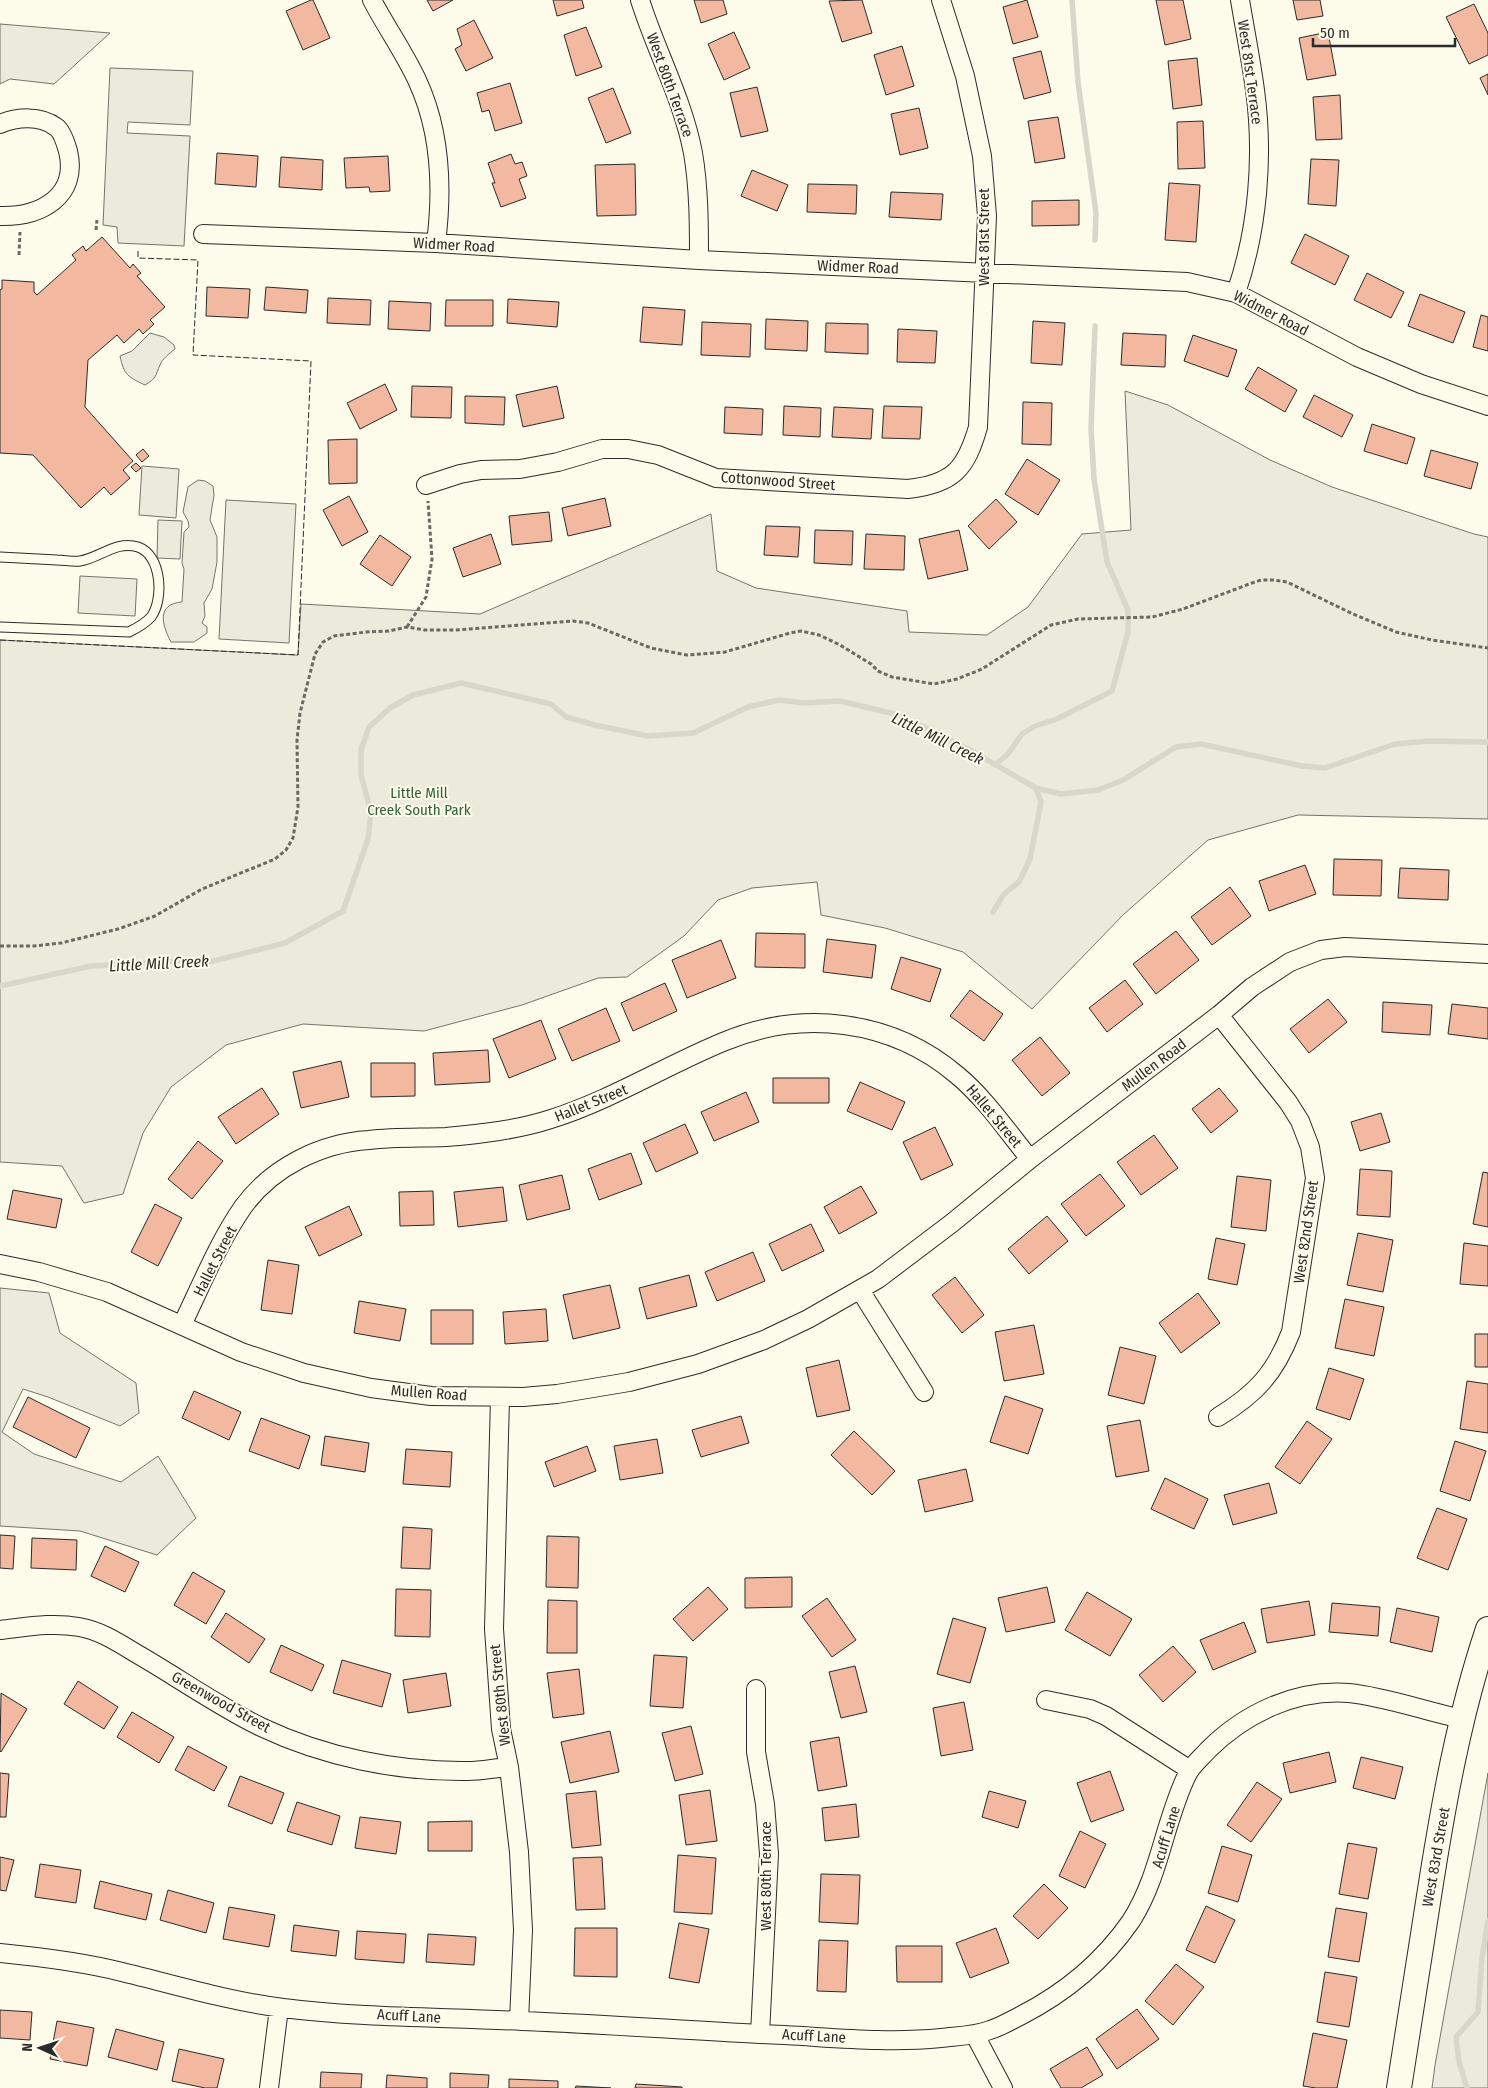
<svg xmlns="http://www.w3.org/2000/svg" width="1488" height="2088" font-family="'Fira Sans Condensed',sans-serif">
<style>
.green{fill:#ecebdb;stroke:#74746e}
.parking{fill:#eceadb;stroke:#74746e}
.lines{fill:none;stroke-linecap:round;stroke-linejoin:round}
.stream{stroke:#d8d7c9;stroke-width:5.5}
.building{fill:#f2b8a0;stroke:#2b2b2b}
.lane-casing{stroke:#2b2b2b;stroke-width:11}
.street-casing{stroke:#2b2b2b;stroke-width:20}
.secondary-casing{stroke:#2b2b2b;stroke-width:26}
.path{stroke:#6a6964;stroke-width:3;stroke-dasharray:4 2.5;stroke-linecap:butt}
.lane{stroke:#fdfbea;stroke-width:9}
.street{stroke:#fdfbea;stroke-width:18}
.secondary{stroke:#fdfbea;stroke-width:24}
.fence{stroke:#2b2b2b;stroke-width:1;stroke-dasharray:6 2.5;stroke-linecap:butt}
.labels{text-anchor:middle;stroke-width:4;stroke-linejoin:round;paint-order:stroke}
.street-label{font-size:15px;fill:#2b2b2b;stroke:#fdfbea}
.park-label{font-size:15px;fill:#34623c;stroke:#fdfbea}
.water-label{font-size:16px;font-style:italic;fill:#2b2b2b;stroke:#fdfbea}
</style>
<rect width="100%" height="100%" fill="#fdfbea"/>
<path class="green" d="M0 24 110 33 54 84 10 79 0 84Z
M150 333 164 337 174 345 175 349C170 353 162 359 160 365 155 376 157 378 145 385 128 377 124 375 120 356L132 351Z
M1125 391 1168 405 1270 460 1332 487 1474 534 1488 537V819L1298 815 1208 840 1124 914 1032 1009 963 952 885 928 821 915 817 882 752 888 718 900 684 936 627 977 598 978 522 1005 424 1031 303 1024 226 1045 171 1087 143 1133 123 1194 84 1203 62 1166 0 1162V640L298 655 301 604 480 614 711 514 717 571 756 588 907 611 909 632 987 635 1028 607 1082 534 1131 530Z
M142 466 179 469 176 518 139 515Z
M198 480 205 481 213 486 214 495 210 520 217 537V562L212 589 204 603 205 616 202 623 207 627V633L194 642H171C162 625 156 604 182 602L184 569 182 563 184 532 189 527 188 521 183 512 188 487Z
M226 500 296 504 289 643 219 639Z
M158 520 182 521 180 559 157 558Z
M80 576 137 579 135 616 78 613Z
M0 1288 49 1293 60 1333 136 1383 139 1413 120 1426 48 1397 23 1389 2 1432 34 1454 121 1482 158 1456 196 1518 157 1555 80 1531 0 1526Z
M1488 1773V2088H1432L1435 2065Z"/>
<path class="parking" d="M110 68 193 71 190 125 128 122 127 133 190 136 184 246 118 243 117 227 103 225Z"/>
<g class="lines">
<path class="stream" d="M1072 0 1078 82 1096 213 1095 240
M995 765 1008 754 1022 734 1035 726 1057 719 1112 691 1128 632V610L1107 562 1094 479 1091 428 1095 326
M993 912 1004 894 1019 882 1030 859 1041 802 1036 788
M0 986 91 966 179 961 201 964 285 943 343 911 368 839 371 812 361 775V750L369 727 390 708 413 695 461 683 551 704 566 717 595 725 648 736 693 733 748 707 779 700 804 703 840 701 899 715 970 750 1036 788 1061 794 1098 790 1123 780 1176 747 1201 744 1302 766 1325 768 1395 744 1429 741 1488 742
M1467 2088 1459 2062 1456 2037 1478 2012 1482 1958 1488 1921"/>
</g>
<path class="building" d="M311 0H313L330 38 303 50 286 11Z
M427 0H453L433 11Z
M553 0H582L584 8 557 16Z
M694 0H723L727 14 701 23Z
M862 0 872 33 842 42 829 1Z
M1027 0 1038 37 1013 44 1003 7Z
M1156 0H1183L1191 39 1165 45Z
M1293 0H1320L1323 16 1297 20Z
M1474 4 1488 33V55L1469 64 1446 17Z
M474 20 493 58 466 71 455 49 462 45 457 29Z
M586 27 602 67 576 76 564 35Z
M734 32 750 68 724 80 708 44Z
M1328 32 1336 75 1307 80 1299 38Z
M902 46 914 86 886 95 874 55Z
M1041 51 1051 92 1024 99 1013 58Z
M1197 58 1202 105 1173 109 1168 61Z
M1488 74V95L1480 78Z
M510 83 522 123 495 131 489 110 482 112 477 93Z
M757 87 768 131 741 137 730 93Z
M613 88 631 133 606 143 588 98Z
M1340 95 1342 139 1316 140 1313 97Z
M919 108 928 148 900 155 891 114Z
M1058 117 1065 158 1035 163 1028 121Z
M1203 121 1205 168 1178 169 1177 122Z
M217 153 258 156 256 187 215 184Z
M511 154 515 164 522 162 527 176 519 179 526 198 501 207 492 183H495L488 163Z
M388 156 390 191 370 192 369 187 346 188 344 158Z
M281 157 323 160 322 190 279 187Z
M1311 159 1339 160 1336 206 1308 204Z
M635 164 636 215 597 216 595 165Z
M752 170 788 185 777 211 741 196Z
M1169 183 1200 185 1196 242 1165 240Z
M808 184 857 185 856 214 807 212Z
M891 192 943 194 941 220 889 217Z
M1079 200V225L1032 226V201Z
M1305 234 1349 256 1335 285 1291 263Z
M102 237 130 268 133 264 141 273 137 276 165 307 150 320 154 324 143 334 139 329 124 343 117 335 88 360 85 407 133 461 123 470 130 478 111 495 104 487 81 508 33 455 0 453V290L2 289V280L34 282V292L37 295 76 260 72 255 83 246 86 251Z
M1367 273 1404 292 1391 318 1354 300Z
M207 287 250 289 248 318 206 316Z
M266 287 308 290 306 313 264 310Z
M1420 294 1465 312 1453 343 1408 326Z
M328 298 371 300 370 325 327 323Z
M508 299 559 302 557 327 507 323Z
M446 300H493V326H445Z
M389 301 431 303 430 331 388 329Z
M643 307 685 310 682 345 640 342Z
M1481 315 1488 317V351L1473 347Z
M766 319 808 321 807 351 765 349Z
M1033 321 1065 323 1062 365 1031 363Z
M702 322 751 324 750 357 701 355Z
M826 323 868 324V354L825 352Z
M898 329 937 331 935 363 897 362Z
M1123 333 1166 335 1165 367 1121 365Z
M1193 335 1237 350 1228 377 1184 361Z
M1258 367 1297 390 1285 412 1245 389Z
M385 384 397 410 360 429 347 403Z
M412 386 452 387 451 418 411 417Z
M557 386 564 418 523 427 516 395Z
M1314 395 1353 415 1342 437 1303 417Z
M465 396 505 397 504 425 465 423Z
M1023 402 1052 403 1051 445 1022 444Z
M784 406 821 408 820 437 783 435Z
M884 406 922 407 920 439 882 438Z
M725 407 763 409 762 435 724 433Z
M834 407 873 409 871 439 832 437Z
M1372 424 1415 438 1407 464 1364 451Z
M357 439V483L329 484 328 440Z
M143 449 149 456 142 462 136 455Z
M1431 450 1478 463 1471 489 1424 476Z
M1027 459 1060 480 1038 515 1005 494Z
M136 463 141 468 136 472 131 467Z
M349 496 368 532 342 546 323 510Z
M605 498 611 526 568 536 562 508Z
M996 499 1017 522 989 549 968 526Z
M549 512 552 541 512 545 509 516Z
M766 526 800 527 798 557 764 555Z
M815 530 853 531 852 565 814 563Z
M959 530 968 570 928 579 919 539Z
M491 534 501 564 463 577 453 548Z
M866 534 905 536 904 570 864 569Z
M380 535 411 557 392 586 360 564Z
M1334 859 1382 860 1381 896 1333 895Z
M1305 865 1316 894 1269 911 1259 881Z
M1400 868 1449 870 1448 900 1398 898Z
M1230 887 1251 916 1212 945 1191 917Z
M1176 931 1199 960 1156 994 1133 964Z
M756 933 805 934V968L755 967Z
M827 939 876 945 872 978 823 972Z
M721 940 736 978 687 998 672 960Z
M901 957 941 969 930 1002 891 989Z
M1125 980 1143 1004 1107 1032 1089 1008Z
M665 983 677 1011 633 1031 621 1003Z
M970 990 1003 1014 984 1041 950 1016Z
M1328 999 1347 1022 1309 1053 1290 1029Z
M1383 1002 1432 1005 1430 1035 1382 1032Z
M1452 1004 1488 1008V1039L1448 1034Z
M606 1008 620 1041 572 1061 558 1029Z
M541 1020 556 1059 509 1078 493 1039Z
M1040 1037 1070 1073 1042 1096 1012 1060Z
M488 1050 490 1082 435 1085 433 1053Z
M341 1061 349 1097 301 1108 293 1072Z
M371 1063H415V1096L371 1097Z
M773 1078H829V1103H773Z
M860 1082 905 1102 892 1130 847 1111Z
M262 1088 279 1114 236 1144 218 1117Z
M1219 1088 1238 1111 1211 1133 1192 1109Z
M746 1092 759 1122 714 1141 701 1112Z
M1381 1113 1390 1142 1360 1151 1351 1122Z
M685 1124 698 1153 656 1172 643 1143Z
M935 1127 953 1165 921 1180 903 1142Z
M1154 1135 1178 1168 1141 1195 1117 1162Z
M198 1141 223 1161 192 1199 168 1179Z
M631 1153 642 1184 599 1200 588 1169Z
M1360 1169 1392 1171 1390 1217 1357 1215Z
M1483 1172 1488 1173V1227L1473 1224Z
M1100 1174 1125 1206 1086 1236 1061 1204Z
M562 1175 570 1209 527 1220 519 1185Z
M1237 1176 1271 1180 1266 1231 1231 1227Z
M861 1186 877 1213 839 1234 824 1207Z
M503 1187 507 1221 458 1227 454 1192Z
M13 1190 62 1199 56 1228 7 1219Z
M433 1191 434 1225 400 1226 399 1192Z
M155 1204 182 1218 158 1266 131 1252Z
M349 1206 362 1235 319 1256 305 1227Z
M1047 1216 1068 1241 1029 1274 1008 1249Z
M811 1224 824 1251 782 1271 769 1244Z
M1358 1233 1393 1240 1383 1292 1347 1285Z
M1216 1238 1245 1244 1237 1285 1208 1279Z
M1464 1243 1488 1246V1286L1460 1284Z
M753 1252 765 1281 717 1301 705 1272Z
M268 1260 299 1265 292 1314 261 1310Z
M689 1275 697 1306 647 1319 639 1288Z
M955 1277 984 1315 962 1333 932 1295Z
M610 1285 620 1328 573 1339 563 1295Z
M1198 1293 1220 1323 1181 1353 1159 1323Z
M1345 1299 1384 1307 1374 1356 1335 1348Z
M359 1301 406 1309 400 1341 354 1333Z
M546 1309 548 1341 505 1344 503 1312Z
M431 1310H473V1344H431Z
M1034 1325 1044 1374 1004 1381 995 1332Z
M1475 1334H1488V1367H1475Z
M1120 1347 1156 1356 1144 1404 1108 1395Z
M839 1360 850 1410 817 1417 806 1368Z
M1329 1368 1364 1379 1350 1420 1316 1409Z
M1467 1381 1488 1384V1433L1460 1429Z
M194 1391 241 1412 229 1440 182 1418Z
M1005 1396 1043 1409 1028 1454 990 1442Z
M28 1397 90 1428 76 1458 13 1427Z
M741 1416 749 1443 701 1457 692 1430Z
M261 1418 310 1436 299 1469 249 1451Z
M1140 1420 1149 1471 1116 1477 1107 1426Z
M1307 1421 1332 1439 1300 1484 1275 1467Z
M854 1431 895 1471 872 1495 831 1455Z
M325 1436 369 1443 365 1472 321 1465Z
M657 1439 663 1473 620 1480 614 1446Z
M1455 1441 1486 1451 1470 1501 1440 1491Z
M587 1446 596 1471 554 1487 545 1462Z
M406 1449 452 1452 450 1487 403 1484Z
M966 1469 973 1501 925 1512 918 1480Z
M1165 1478 1208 1499 1194 1529 1151 1509Z
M1269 1483 1277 1513 1233 1525 1224 1495Z
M1437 1508 1467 1519 1448 1570 1417 1558Z
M403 1527 432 1529 430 1569 401 1568Z
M0 1535 15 1536 13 1569 0 1568Z
M547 1536 579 1537 578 1588 546 1587Z
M32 1538 77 1540 76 1570 31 1568Z
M105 1546 139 1562 125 1592 91 1576Z
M193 1572 225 1591 206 1624 174 1605Z
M792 1577V1607L745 1608V1578Z
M708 1587 728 1609 693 1641 673 1619Z
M1047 1587 1055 1622 1006 1632 998 1598Z
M396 1589 431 1590 430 1637 395 1636Z
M1087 1592 1132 1619 1110 1656 1065 1630Z
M827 1598 856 1640 832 1657 802 1616Z
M548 1600 577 1601V1653H547Z
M1309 1601 1315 1635 1267 1643 1261 1609Z
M1332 1603 1380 1607 1378 1636 1329 1632Z
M1397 1608 1439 1617 1432 1652 1390 1642Z
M226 1613 265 1639 249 1663 211 1637Z
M953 1618 986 1628 970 1683 937 1674Z
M1244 1622 1256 1652 1213 1670 1200 1640Z
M281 1645 324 1665 312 1691 270 1672Z
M1173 1646 1196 1672 1163 1702 1139 1675Z
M654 1655 687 1657 683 1708 650 1706Z
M342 1660 391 1674 382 1707 333 1693Z
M855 1666 867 1712 841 1718 829 1672Z
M579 1669 584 1714 553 1718 547 1673Z
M446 1673 451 1706 408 1713 403 1680Z
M78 1681 118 1707 104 1729 64 1704Z
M1 1693 27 1709 1 1752 0 1751Z
M964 1702 973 1750 941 1756 933 1708Z
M132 1712 174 1737 159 1763 117 1737Z
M691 1726 703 1774 675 1781 662 1733Z
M610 1731 619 1772 570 1783 561 1742Z
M839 1737 847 1786 818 1791 810 1742Z
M188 1746 227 1767 214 1791 175 1770Z
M1329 1752 1336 1782 1290 1793 1283 1763Z
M1361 1757 1403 1767 1395 1799 1353 1788Z
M1110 1771 1124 1810 1091 1822 1077 1783Z
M0 1773 9 1774 6 1817H0Z
M240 1776 284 1793 272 1824 228 1806Z
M1257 1782 1282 1799 1251 1842 1227 1825Z
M710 1790 717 1841 686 1845 679 1795Z
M596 1791 601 1845 572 1848 566 1794Z
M989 1791 1026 1801 1018 1828 982 1817Z
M297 1802 340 1816 332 1845 287 1831Z
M856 1804 859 1837 825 1841 822 1808Z
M360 1817 401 1822 396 1854 355 1848Z
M472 1821V1851H428V1822Z
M1080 1831 1106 1844 1085 1888 1059 1876Z
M1348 1843 1377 1848 1368 1899 1339 1894Z
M1222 1846 1252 1855 1238 1902 1208 1893Z
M678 1855 716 1858 712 1914 674 1912Z
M0 1857 14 1860 6 1891 0 1890Z
M602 1857 605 1909 576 1910 573 1858Z
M40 1864 81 1870 76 1903 35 1897Z
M821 1874 860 1875 858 1924 819 1922Z
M100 1881 152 1894 146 1920 94 1908Z
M1044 1884 1068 1908 1038 1939 1013 1916Z
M168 1890 214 1903 206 1933 160 1920Z
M1206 1906 1235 1920 1215 1963 1186 1950Z
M229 1907 275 1915 269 1947 223 1939Z
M1336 1908 1367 1913 1359 1962 1328 1957Z
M679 1923 709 1929 699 1983 669 1978Z
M294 1925 339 1931 336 1956 291 1951Z
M575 1928H617V1977L574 1976Z
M996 1928 1009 1963 970 1978 956 1943Z
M357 1931 406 1934 404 1963 355 1959Z
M428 1934 476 1937 474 1965 426 1962Z
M819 1940 848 1941 846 1992 817 1991Z
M896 1946H942V1982H897Z
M1176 1964 1204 1987 1173 2025 1145 2001Z
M1325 1972 1357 1977 1349 2027 1317 2022Z
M1137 2009 1159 2039 1117 2069 1096 2039Z
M0 2010 32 2012 30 2040 0 2038Z
M57 2021 94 2028 87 2066 50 2059Z
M116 2029 164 2042 157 2070 108 2057Z
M1313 2033 1347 2040 1337 2088H1316L1303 2086Z
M1087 2047 1103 2075 1081 2088H1061L1050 2069Z
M179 2049 224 2059 217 2088H205L172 2081Z
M321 2072 362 2074 361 2088H320Z
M450 2073 489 2075 488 2088H450Z
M387 2075 427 2078V2088H386Z
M509 2079 558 2081V2088H509Z
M636 2084 682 2087V2088H635Z
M576 2086 611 2088H575Z"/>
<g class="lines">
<g class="lane-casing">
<path id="lane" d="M0 557C19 558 38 559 57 560 64 560 73 562 80 561 100 558 116 540 138 547 162 555 164 600 151 617 145 624 137 628 129 632L0 627"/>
</g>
<g class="street-casing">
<path id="street" d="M372 0C386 27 404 52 417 80 441 131 443 188 436 243
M640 0C656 51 683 100 693 153 699 188 699 225 699 260
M0 124C17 117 40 115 56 127 62 131 66 144 68 151 79 197 40 217 0 216
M203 234 436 243 699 260 1187 282 1236 293 1357 357 1421 384 1488 406
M1236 293C1258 229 1264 156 1255 90 1251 60 1245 30 1240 0
M426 485 460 474 481 470 520 469 558 462 602 449H628L658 455 716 478 908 489C953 484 966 469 978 427L987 216 982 156 965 76 941 0
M0 1264 39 1272 107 1292 241 1352 304 1373 371 1388 431 1396 523 1397 557 1394 629 1382 698 1364 764 1340 808 1319 878 1279 952 1223 1030 1159 1219 1015 1252 987 1290 962 1321 950 1345 947 1488 954
M860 1290 924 1392
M182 1325C201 1286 218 1243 243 1207 272 1167 321 1143 369 1140 395 1137 420 1138 446 1137 481 1134 517 1130 551 1119 611 1100 665 1066 723 1042 801 1009 891 1019 957 1075 985 1098 1007 1131 1030 1159
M500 1398 494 1629 501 1729 509 1767 519 1852 523 1930 519 2021
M1218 1417C1256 1394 1275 1373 1291 1332L1315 1178 1310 1147 1300 1121 1288 1102 1219 1015
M0 1630C27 1627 52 1622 79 1627 103 1631 123 1646 144 1658 183 1681 220 1707 261 1727 324 1757 398 1772 468 1771 481 1771 495 1768 509 1767
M756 1689V1752L765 1804 769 1854 760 2034
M1046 1700 1090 1709 1106 1716 1190 1770
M0 1953C41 1957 82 1962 122 1972 176 1985 228 2001 283 2008 362 2018 442 2017 522 2021 601 2024 681 2030 760 2034 821 2036 881 2044 941 2038 958 2036 974 2036 990 2030 1000 2027 1010 2021 1020 2016 1065 1993 1102 1963 1131 1921 1160 1876 1164 1822 1187 1775 1192 1765 1201 1758 1208 1750 1245 1713 1296 1689 1349 1693 1387 1697 1424 1711 1462 1719
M975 2035 1003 2088
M269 2088 279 2008"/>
</g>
<g class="secondary-casing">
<path id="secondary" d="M1399 2088C1409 2024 1419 1960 1429 1896 1443 1806 1459 1715 1488 1629"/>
</g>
<path class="path" d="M96 230 97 220
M19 255 20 232
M407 627 426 597 432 559 428 501
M0 946H34L61 943 118 929 155 916 202 889 275 859 286 850 293 838 298 807 297 740 300 713 315 654 323 642 334 636 366 632 389 631 407 627 425 630H455L573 621 588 623 651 648 687 655 725 652 790 633 801 631 819 635 840 645 871 664 878 671 892 677 934 684 957 679 982 669 1051 625 1078 619 1152 617 1183 609 1252 583 1261 580H1274L1287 582 1353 614 1396 632 1432 640 1488 648"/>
<use href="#lane" class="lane"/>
<use href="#street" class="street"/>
<use href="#secondary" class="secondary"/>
<path class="fence" d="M0 640 298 655 311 361 193 355 198 260 138 258V249"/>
</g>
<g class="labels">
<g class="street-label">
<text transform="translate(1250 72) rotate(82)" y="5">West 81st Terrace</text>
<text transform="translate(670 85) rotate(70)" y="5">West 80th Terrace</text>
<text transform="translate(984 237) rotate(-90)" y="5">West 81st Street</text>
<text transform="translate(454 245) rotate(3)" y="5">Widmer Road</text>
<text transform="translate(858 267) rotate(2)" y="5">Widmer Road</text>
<text transform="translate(1271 313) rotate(27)" y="5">Widmer Road</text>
<text transform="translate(778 481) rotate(4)" y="5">Cottonwood Street</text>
<text transform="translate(1154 1065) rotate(-37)" y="5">Mullen Road</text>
<text transform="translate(591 1103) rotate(-22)" y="5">Hallet Street</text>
<text transform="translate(994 1116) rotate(50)" y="5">Hallet Street</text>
<text transform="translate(1306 1232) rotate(-82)" y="5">West 82nd Street</text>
<text transform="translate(215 1261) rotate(-63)" y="5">Hallet Street</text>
<text transform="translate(429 1393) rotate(4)" y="5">Mullen Road</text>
<text transform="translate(500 1695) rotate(-96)" y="5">West 80th Street</text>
<text transform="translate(221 1702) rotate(29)" y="5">Greenwood Street</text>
<text transform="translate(1166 1837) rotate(-73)" y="5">Acuff Lane</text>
<text transform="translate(1436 1857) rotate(-80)" y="5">West 83rd Street</text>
<text transform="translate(766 1876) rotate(-90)" y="5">West 80th Terrace</text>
<text transform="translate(409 2016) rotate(3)" y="5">Acuff Lane</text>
<text transform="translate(814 2036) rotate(3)" y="5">Acuff Lane</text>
</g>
<g class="park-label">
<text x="419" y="798">Little Mill<tspan x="419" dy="17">Creek South Park</tspan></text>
</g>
<g class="water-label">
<text transform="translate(938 738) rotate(26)" y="6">Little Mill Creek</text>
<text transform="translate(159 963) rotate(-3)" y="6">Little Mill Creek</text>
</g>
</g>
<g transform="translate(40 2048) rotate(273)" stroke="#fdfbea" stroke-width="4" paint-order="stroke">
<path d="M0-4L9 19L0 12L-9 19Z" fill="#2b2b2b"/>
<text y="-8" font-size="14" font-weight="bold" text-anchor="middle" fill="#2b2b2b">N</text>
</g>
<path d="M1313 38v8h142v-8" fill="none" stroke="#2b2b2b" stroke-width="2.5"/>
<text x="1320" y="38" font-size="15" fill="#2b2b2b" stroke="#fdfbea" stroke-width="4" paint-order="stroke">50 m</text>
</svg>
